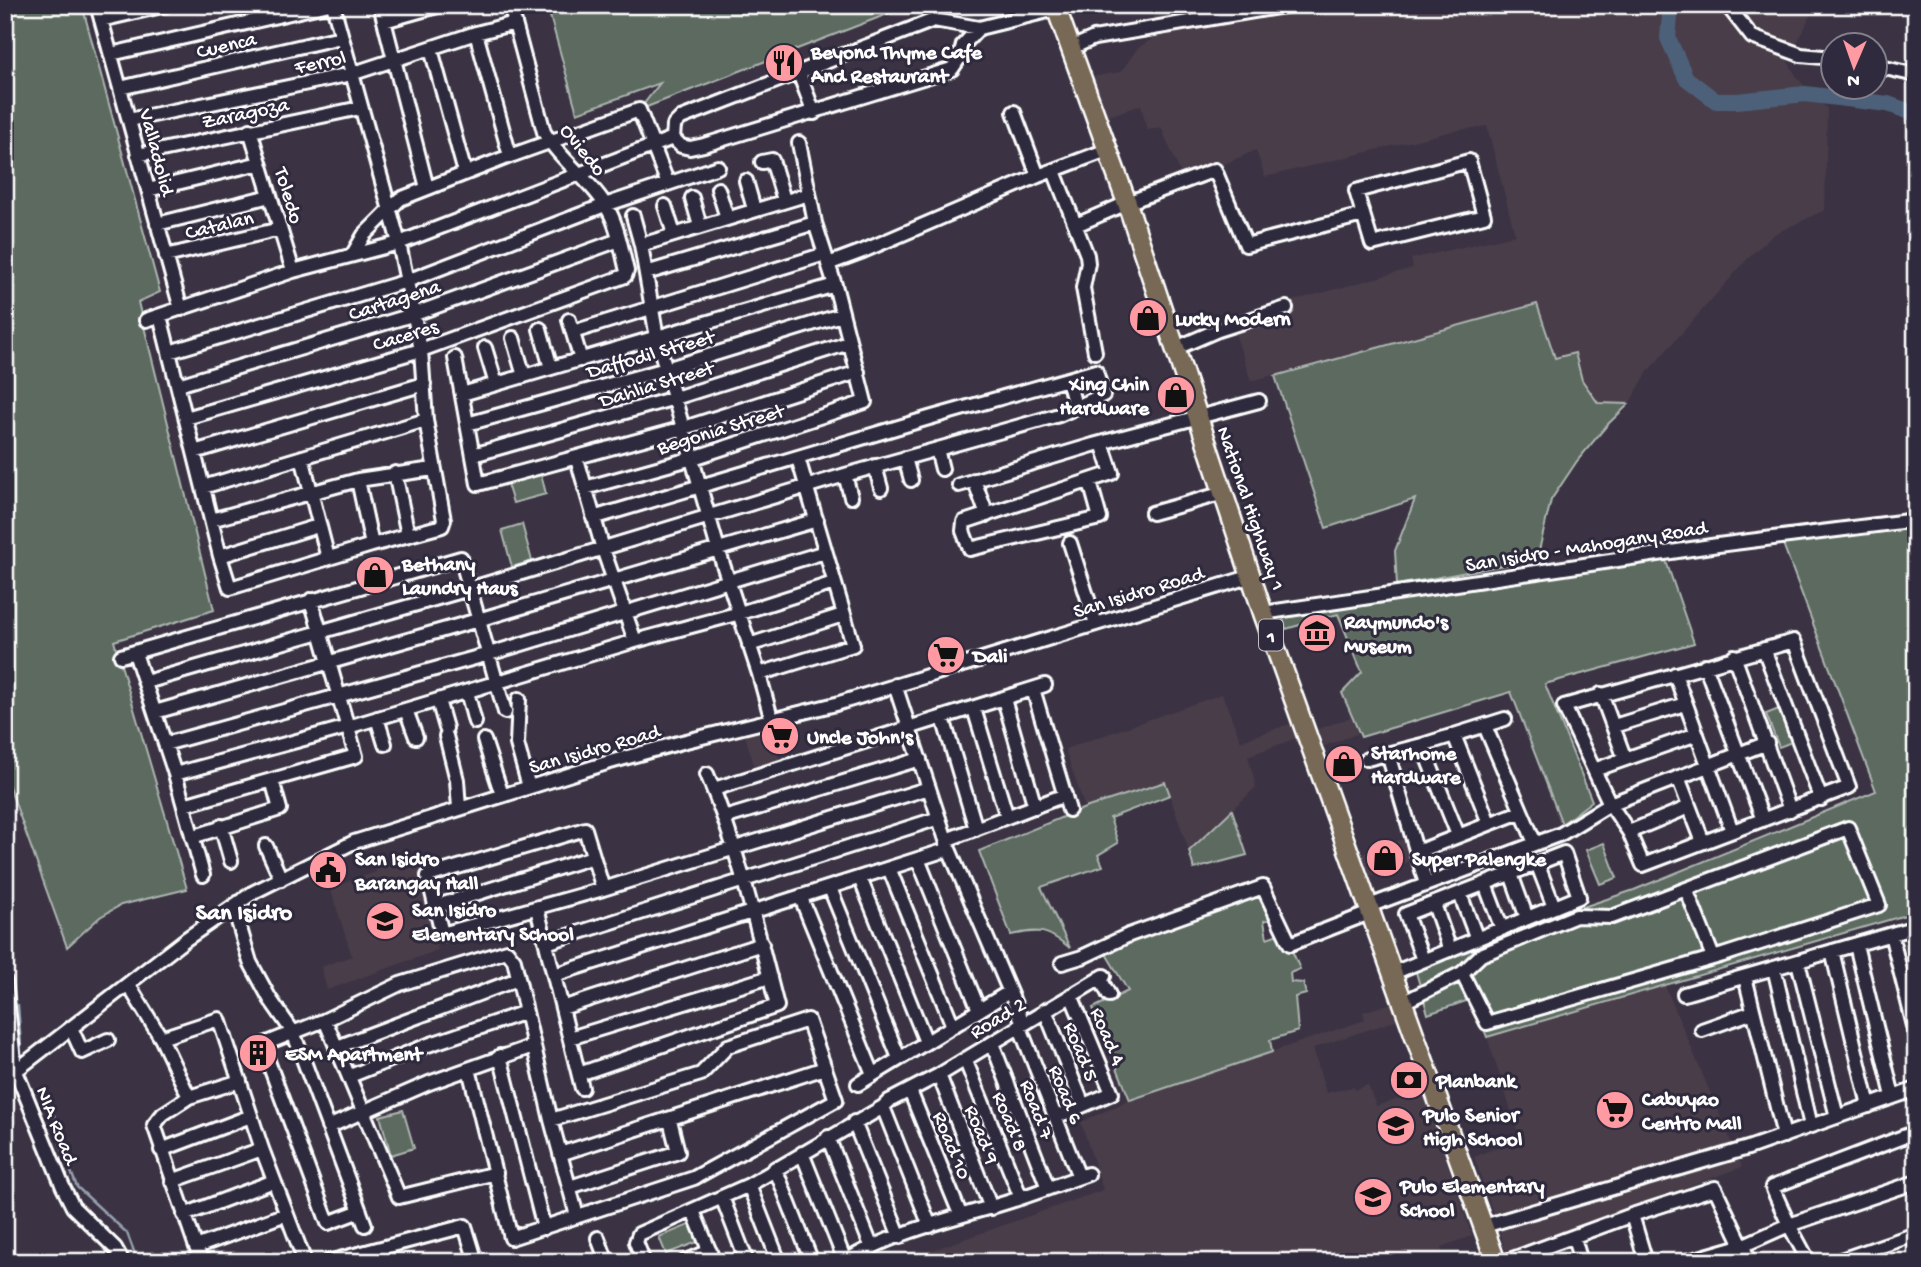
<svg xmlns="http://www.w3.org/2000/svg" width="1921" height="1267" font-family="'Gochi Hand',sans-serif">
<style>
.built{fill:#493d4a}
.green{fill:#5b6b61;stroke:#adb5b0;stroke-width:2}
.lines{fill:none;stroke-linecap:round;stroke-linejoin:round}
.stream{stroke:#95a0af;stroke-width:2.5}
.river{stroke:#4e6179;stroke-width:16}
.minor-casing{stroke:#fff;stroke-width:18}
.highway-casing{stroke:#fff;stroke-width:23}
.minor{stroke:#2f2a3d;stroke-width:12}
.highway{stroke:#776954;stroke-width:18}
.labels{text-anchor:middle;stroke-width:6;stroke-linejoin:round;paint-order:stroke}
.shield{fill:#2f2a3d;stroke:#c1bfc5;stroke-width:2}
.shield-label{font-size:19px;font-weight:bold;fill:#fff}
.street-label{font-size:21px;fill:#fff;stroke:#2f2a3d}
.poi-label{font-size:21px;font-weight:bold;fill:#fff;stroke:#2f2a3d;text-anchor:start}
.quarter-label{font-size:24px;font-weight:bold;fill:#fff;stroke:#2f2a3d}
</style>
<rect width="100%" height="100%" fill="#3b3343"/>
<filter id="ink" filterUnits="userSpaceOnUse"><feTurbulence type="fractalNoise" baseFrequency=".0143" numOctaves="2"/><feDisplacementMap in="SourceGraphic" scale="14" xChannelSelector="R" yChannelSelector="G"/><feConvolveMatrix kernelMatrix="1 2 1 2 8 2 1 2 1" color-interpolation-filters="sRGB"/></filter>
<g filter="url(#ink)">
<path class="built" d="M1152 5H1814L1803 32 1787 60 1798 79 1827 109 1825 210 1774 234 1751 255 1649 370 1629 404 1598 403 1582 380 1555 358 1537 304 1251 381 1230 318 1413 268 1411 259 1515 235 1487 126 1453 131 1265 177 1256 150 1182 183 1184 189 1137 205 1132 192 1180 172 1161 127 1147 130 1141 105 1106 117 1090 77 1121 72 1137 49 1153 38 1149 20 1154 18Z
M1222 694 1241 741 1298 721 1302 736 1248 756 1256 787 1189 851 1165 782 1085 808 1065 749Z
M1351 717 1357 734 1324 746 1318 729Z
M770 728 782 767 757 775 745 735Z
M1404 839 1411 861 1367 877 1359 855Z
M420 854 427 888 423 892 438 950 327 990 321 967 352 956 330 888 376 872 375 863Z
M1665 986 1742 1167 1506 1251 1474 1157 1520 1138 1487 1037Z
M1392 1003 1400 1019 1313 1048 1326 1093 1353 1087 1355 1090 1368 1085 1376 1106 1423 1091 1472 1236 1441 1247 1444 1262H899L1103 1190 1081 1122 1130 1100 1365 1020 1363 1012Z"/>
<path class="green" d="M5 5H82L160 292 138 302 214 610 114 641 187 889 121 905 100 917 67 947 5 775Z
M547 5H911L639 110 660 83 577 113Z
M1537 304 1555 358 1575 353 1582 380 1598 403 1629 404 1607 425 1577 461 1551 500 1537 559 1397 585 1395 551 1415 499 1326 528 1275 376Z
M541 474 546 494 513 503 507 484Z
M522 524 532 561 512 567 502 530Z
M1916 525V912L1487 1037 1472 999 1428 1014 1416 972 1550 918 1634 890 1876 791 1782 541Z
M1665 558 1694 643 1545 684 1592 801 1562 824 1511 692 1361 737 1342 693 1362 672 1338 614 1286 629 1282 614Z
M1789 705 1802 738 1779 747 1766 714Z
M1165 782 1170 795 1110 818 1118 843 1098 855 1103 866 1041 887 1070 948C1046 929 1041 929 1011 935L979 851 1085 808Z
M1232 810 1247 855 1194 869 1189 851Z
M1604 843 1617 878 1600 884 1586 850Z
M1266 881 1282 915 1264 921 1267 938 1284 932 1300 969 1290 973 1291 982 1303 983 1306 994 1295 997 1298 1031 1270 1040 1272 1052 1130 1100 1093 1008 1128 991 1102 947Z
M403 1110 414 1148 391 1155 380 1116Z
M694 1223 700 1241 666 1254 659 1237Z"/>
<g class="lines">
<path class="stream" d="M5 884 7 887
M18 1005 21 1046
M54 1115 61 1146 77 1187 127 1233 138 1262"/>
<path class="river" d="M1671 5 1668 38 1686 78 1716 101H1737L1805 94 1888 104 1916 114"/>
<g class="minor-casing">
<path id="minor" d="M97 5 181 309
M380 5 427 188
M1727 5 1752 37 1801 55 1834 58
M101 20 166 5
M384 21 441 5
M979 28 963 45 960 57 952 69 704 145 690 148 681 146 673 138 674 125 681 118 934 20 979 28 1056 9
M476 33 510 156
M1071 48 1094 38 1290 5
M431 49 465 173
M111 54 325 5
M1876 66 1916 75
M799 73 814 113
M120 88 341 37
M1014 112 1038 176
M129 120 351 74 476 33 515 23
M250 130 293 271
M138 155 360 108
M1469 161 1484 216 1372 244 1356 191Z
M762 162 772 160 784 200
M1054 171 1087 255 1088 263 1083 288 1095 352
M746 181 754 209
M718 189 727 218
M148 190 260 163
M692 198 700 226
M665 206 674 234
M633 216 641 245 657 338 718 549 759 674 772 721
M157 224 270 196
M1076 225 1127 203 1215 170 1246 245 1363 215
M641 245 809 194
M353 254 364 235 400 199 510 156 639 110 668 184
M166 256 280 229
M828 264 863 251 1038 176 1107 150
M646 273 815 223
M160 316 220 556 230 588 372 545 442 526 444 520 426 420 421 350 399 243 333 5
M146 320 293 271 399 243 673 138
M569 320 581 360
M540 329 551 368
M573 332 825 254
M513 338 524 376
M485 348 496 384
M1174 349 1218 330 1286 308
M169 352 407 281 605 205 718 167
M455 358 478 484 684 428 858 372
M1068 379 1075 407
M178 385 412 315 619 240
M462 394 835 285
M186 418 421 350 625 276 627 271C622 252 619 230 610 213 594 182 561 162 544 132L510 5
M467 424 666 369 841 315
M937 449 942 469
M194 452 424 384
M473 455 675 398 849 343
M302 457 328 558
M905 458 911 480
M577 459 603 549 635 641
M875 466 881 488
M395 473 408 535
M845 475 851 497
M358 480 372 545
M974 480 987 515
M1090 482 1100 518 970 549 963 531 964 522 1112 473 1102 443
M959 485 1093 445 1259 401
M203 487 426 420
M585 488 693 458 865 402 835 285 815 223 799 143
M1152 513 1224 493
M211 520 358 480 433 469
M1070 543 1096 624
M220 556 318 526
M1263 613 1718 545 1916 520
M1794 641 1849 787 1643 865 1629 832 1610 804 1564 706Z
M749 645 843 615
M1764 649 1821 799
M135 653 175 774 203 875
M121 656 461 558 505 712
M1734 656 1790 810
M1705 665 1763 820
M759 674 853 645 798 458
M1675 674 1732 831
M146 682 469 589 845 475 1059 415 1103 395 1096 371 929 418 593 518
M895 685 949 849 1023 1023
M1033 689 1069 810
M467 692 475 722
M1601 694 1625 759
M519 699 517 744 529 787
M1004 699 1035 807
M438 700 446 728
M974 709 1007 817
M406 710 416 737
M155 712 478 620 817 520
M377 718 385 744
M943 718 976 829
M1485 726 1535 843
M1614 726 1685 704
M1454 735 1489 823
M446 736 457 780 459 808
M484 740 502 795
M165 744 489 654 825 552
M1422 745 1458 835
M1388 754 1426 884
M1367 759 1422 745 1505 719
M1594 770 1697 734
M175 774 348 727 635 641 740 613 834 583
M1678 777 1703 842
M714 789 1045 685
M184 805 356 756 311 600
M724 818 920 759
M221 826 231 861
M1848 828 1879 905 1723 955 1487 1023 1462 973 1481 955 1576 916 1612 917Z
M1629 832 1689 807
M192 837 280 809 272 780
M946 840 1065 795
M266 846 281 879
M1417 852 1520 812
M918 859 979 1010
M1537 863 1554 907
M889 868 953 1026
M1511 874 1527 918
M860 878 926 1042
M1485 884 1502 929
M830 888 899 1058
M603 889 585 829 428 876 442 934 603 889 929 788
M1686 889 1713 957
M1460 894 1477 939
M801 898 873 1074
M1434 904 1450 950
M1369 906 1561 834 1610 804 1767 743
M434 907 593 857
M234 908 250 962 270 999 293 1032 365 1225
M537 908 582 1088
M1891 934 1916 1034
M546 943 939 818
M1856 945 1893 1096
M1832 951 1869 1106
M1798 962 1837 1117
M1062 963 1082 957 1129 935 1263 887 1290 944 1372 912
M1774 968 1811 1126
M1393 973 1579 897 1564 853 1406 914 1423 960
M554 975 949 849
M1745 977 1784 1136
M1100 978 1109 995
M5 981 15 1069 63 1187 73 1207 115 1248 123 1262
M128 984 161 1038 189 1097 163 1114 154 1125 196 1247 201 1260 206 1262
M1684 994 1916 927
M1404 1002 1462 973
M562 1008 762 944
M1045 1010 1083 1105
M325 1020 399 1197 496 1173
M1019 1025 1079 1177
M71 1028 82 1052 108 1040
M1702 1030 1753 1012
M161 1038 219 1019 262 1149 305 1262
M570 1038 770 977
M992 1043 1048 1188
M337 1047 518 979
M500 1056 544 1228
M965 1059 1021 1198
M469 1069 511 1238 694 1178 836 1100 808 1020 728 1046 701 1074 551 1120
M579 1074 777 1006C757 928 738 848 707 774
M939 1075 991 1208
M350 1076 428 1045 526 1012
M5 1079 186 939 254 892 354 842 610 762 682 742 836 704 1252 576
M858 1084 1009 992
M910 1091 960 1214
M189 1097 240 1081
M883 1107 930 1226
M1056 1117 1112 1093 1071 995
M854 1122 900 1237
M328 1127 429 1083 533 1046
M828 1137 872 1248
M161 1150 251 1116
M802 1153 845 1261
M560 1154 825 1068
M775 1168 812 1262
M172 1181 262 1149
M749 1185 779 1262
M570 1187 678 1152 670 1120
M722 1197 747 1262
M360 1211 328 1223 262 1045 325 1020 400 984 507 951 514 960 551 1120 577 1216
M693 1211 714 1262
M184 1215 274 1181
M1632 1215 1646 1262
M1484 1226 1748 1148 1916 1089
M598 1238 607 1262
M1574 1238 1581 1262
M196 1247 286 1214
M328 1262 465 1226 476 1262
M644 1262 636 1242 639 1234 749 1185 883 1107 889 1101 939 1075 1104 976
M684 1262 710 1251
M845 1262C884 1236 946 1220 991 1207 1024 1198 1056 1185 1088 1174
M1504 1262 1632 1215 1715 1188 1750 1262
M1685 1262 1744 1245 1789 1225 1916 1182
M1809 1262 1789 1225 1772 1187 1916 1132
M1835 1262 1916 1234"/>
</g>
<g class="highway-casing">
<path id="highway" d="M1055 5 1127 203 1263 613 1496 1262"/>
</g>
<use href="#minor" class="minor"/>
<use href="#highway" class="highway"/>
</g>
</g>
<defs>
<g id="restaurant-disc" transform="scale(2.0125)"><circle r="9.5" fill="#ff9aa2" stroke="#2f2a3d"/><path d="M-5-6h1v4h1v-4h1v4h1v-4h1v5L-1.5 .5V6h-2V.5L-5-1ZM5-6V6H3V1.5H1.5Q1.5-4 5-6Z" fill="#111"/></g>
<g id="shop-disc" transform="scale(2.0125)"><circle r="9.5" fill="#ff9aa2" stroke="#2f2a3d"/><path d="M-5-2.5h2.3a2.7 3.5 0 0 1 5.4 0H5L5.5 6h-11ZM-1.5-2.5h3a1.5 2.3 0 0 0-3 0Z" fill="#111"/></g>
<g id="museum-disc" transform="scale(2.0125)"><circle r="9.5" fill="#ff9aa2" stroke="#2f2a3d"/><path d="M0-6L6-3V-2H-6V-3ZM-5-1h2V3h-2ZM-1-1h2V3h-2ZM3-1h2V3H3ZM-6 4H6V6H-6Z" fill="#111"/></g>
<g id="supermarket-disc" transform="scale(2.0125)"><circle r="9.5" fill="#ff9aa2" stroke="#2f2a3d"/><path d="M-6-5.5h2.5l.6 2H6L4.5 2H-2.5L-4.4-4H-6ZM-1.5 3.2a1.3 1.3 0 1 0 .1 0ZM3 3.2a1.3 1.3 0 1 0 .1 0Z" fill="#111"/></g>
<g id="civic-disc" transform="scale(2.0125)"><circle r="9.5" fill="#ff9aa2" stroke="#2f2a3d"/><path d="M-.6-6.5H3V-4.5H.6V-3L4-1V1h2V6H-6V1h2V-1L-.6-3ZM-1.2 2.5V6h2.4V2.5Z" fill="#111"/></g>
<g id="school-disc" transform="scale(2.0125)"><circle r="9.5" fill="#ff9aa2" stroke="#2f2a3d"/><path d="M0-5L7-2L0 1L-7-2ZM-4 1L0 2.5L4 1V4Q0 6-4 4Z" fill="#111"/></g>
<g id="building-disc" transform="scale(2.0125)"><circle r="9.5" fill="#ff9aa2" stroke="#2f2a3d"/><path d="M-4-6H4V6H1V3H-1V6H-4ZM-2.5-4.3h1.7v1.8h-1.7ZM.8-4.3h1.7v1.8H.8ZM-2.5-1h1.7V.8h-1.7ZM.8-1h1.7V.8H.8Z" fill="#111"/></g>
<g id="bank-disc" transform="scale(2.0125)"><circle r="9.5" fill="#ff9aa2" stroke="#2f2a3d"/><path d="M-6-4H6V4H-6ZM0-2.3a2.3 2.3 0 1 0 0 4.6a2.3 2.3 0 1 0 0-4.6Z" fill="#111"/></g>
</defs>
<g fill-rule="evenodd">
<use href="#restaurant-disc" x="784" y="63"/>
<use href="#shop-disc" x="1148" y="318"/>
<use href="#shop-disc" x="1176" y="395"/>
<use href="#shop-disc" x="375" y="575"/>
<use href="#museum-disc" x="1317" y="633"/>
<use href="#supermarket-disc" x="946" y="655"/>
<use href="#supermarket-disc" x="780" y="736"/>
<use href="#shop-disc" x="1344" y="764"/>
<use href="#shop-disc" x="1385" y="858"/>
<use href="#civic-disc" x="328" y="870"/>
<use href="#school-disc" x="385" y="921"/>
<use href="#building-disc" x="258" y="1053"/>
<use href="#bank-disc" x="1409" y="1080"/>
<use href="#supermarket-disc" x="1615" y="1110"/>
<use href="#school-disc" x="1396" y="1126"/>
<use href="#school-disc" x="1373" y="1197"/>
</g>
<g class="labels">
<rect class="shield" x="1259" y="619.5" width="24" height="31" rx="5"/>
<g class="shield-label">
<text x="1271" y="642">1</text>
</g>
<g class="street-label">
<text transform="translate(226 44) rotate(-13)" y="7">Cuenca</text>
<text transform="translate(320 61) rotate(-12)" y="7">Ferrol</text>
<text transform="translate(245 112) rotate(-12)" y="7">Zaragoza</text>
<text transform="translate(584 149) rotate(51)" y="7">Oviedo</text>
<text transform="translate(158 152) rotate(75)" y="7">Valladolid</text>
<text transform="translate(290 195) rotate(73)" y="7">Toledo</text>
<text transform="translate(219 224) rotate(-13)" y="7">Catalan</text>
<text transform="translate(394 299) rotate(-18)" y="7">Cartagena</text>
<text transform="translate(405 334) rotate(-17)" y="7">Caceres</text>
<text transform="translate(650 353) rotate(-16)" y="7">Daffodil Street</text>
<text transform="translate(656 383) rotate(-17)" y="7">Dahlia Street</text>
<text transform="translate(720 428) rotate(-17)" y="7">Begonia Street</text>
<text transform="translate(1252 508) rotate(71)" y="7">National Highway 1</text>
<text transform="translate(1586 545) rotate(-9)" y="7">San Isidro - Mahogany Road</text>
<text transform="translate(1138 591) rotate(-17)" y="7">San Isidro Road</text>
<text transform="translate(594 748) rotate(-16)" y="7">San Isidro Road</text>
<text transform="translate(997 1017) rotate(-31)" y="7">Road 2</text>
<text transform="translate(1109 1036) rotate(67)" y="7">Road 4</text>
<text transform="translate(1082 1051) rotate(68)" y="7">Road 5</text>
<text transform="translate(1067 1094) rotate(68)" y="7">Road 6</text>
<text transform="translate(1038 1109) rotate(69)" y="7">Road 7</text>
<text transform="translate(1011 1121) rotate(68)" y="7">Road 8</text>
<text transform="translate(58 1125) rotate(68)" y="7">NIA Road</text>
<text transform="translate(983 1134) rotate(68)" y="7">Road 9</text>
<text transform="translate(953 1145) rotate(68)" y="7">Road 10</text>
</g>
<g class="poi-label">
<text x="811" y="58">Beyond Thyme Cafe<tspan x="811" dy="24">And Restaurant</tspan></text>
<text x="1175" y="325">Lucky Modern</text>
<text x="1149" y="390" text-anchor="end">Xing Chin<tspan x="1149" dy="24">Hardware</tspan></text>
<text x="402" y="570">Bethany<tspan x="402" dy="24">Laundry Haus</tspan></text>
<text x="1344" y="628">Raymundo's<tspan x="1344" dy="24">Museum</tspan></text>
<text x="973" y="662">Dali</text>
<text x="807" y="743">Uncle John's</text>
<text x="1371" y="759">Starhome<tspan x="1371" dy="24">Hardware</tspan></text>
<text x="355" y="865">San Isidro<tspan x="355" dy="24">Barangay Hall</tspan></text>
<text x="1412" y="865">Super Palengke</text>
<text x="412" y="916">San Isidro<tspan x="412" dy="24">Elementary School</tspan></text>
<text x="285" y="1060">ESM Apartment</text>
<text x="1436" y="1087">Planbank</text>
<text x="1642" y="1105">Cabuyao<tspan x="1642" dy="24">Centro Mall</tspan></text>
<text x="1423" y="1121">Pulo Senior<tspan x="1423" dy="24">High School</tspan></text>
<text x="1400" y="1192">Pulo Elementary<tspan x="1400" dy="24">School</tspan></text>
</g>
<g class="quarter-label">
<text x="244" y="919">San Isidro</text>
</g>
</g>
<rect width="1921" height="1267" fill="none" stroke="#2f2a3d" stroke-width="28"/>
<rect x="14" y="14" width="1893" height="1239" fill="none" stroke="#fff" stroke-width="2.5" filter="url(#ink)"/>
<g transform="translate(1854 66) rotate(182)"><circle r="33" fill="#2f2a3d" stroke="#827f8b" stroke-width="2"/>
<path d="M0-5L12 26L0 18L-12 26Z" fill="#ff9aa2"/>
<text y="-10" font-size="19" font-weight="bold" text-anchor="middle" fill="#ffffff">N</text>
</g>
</svg>
